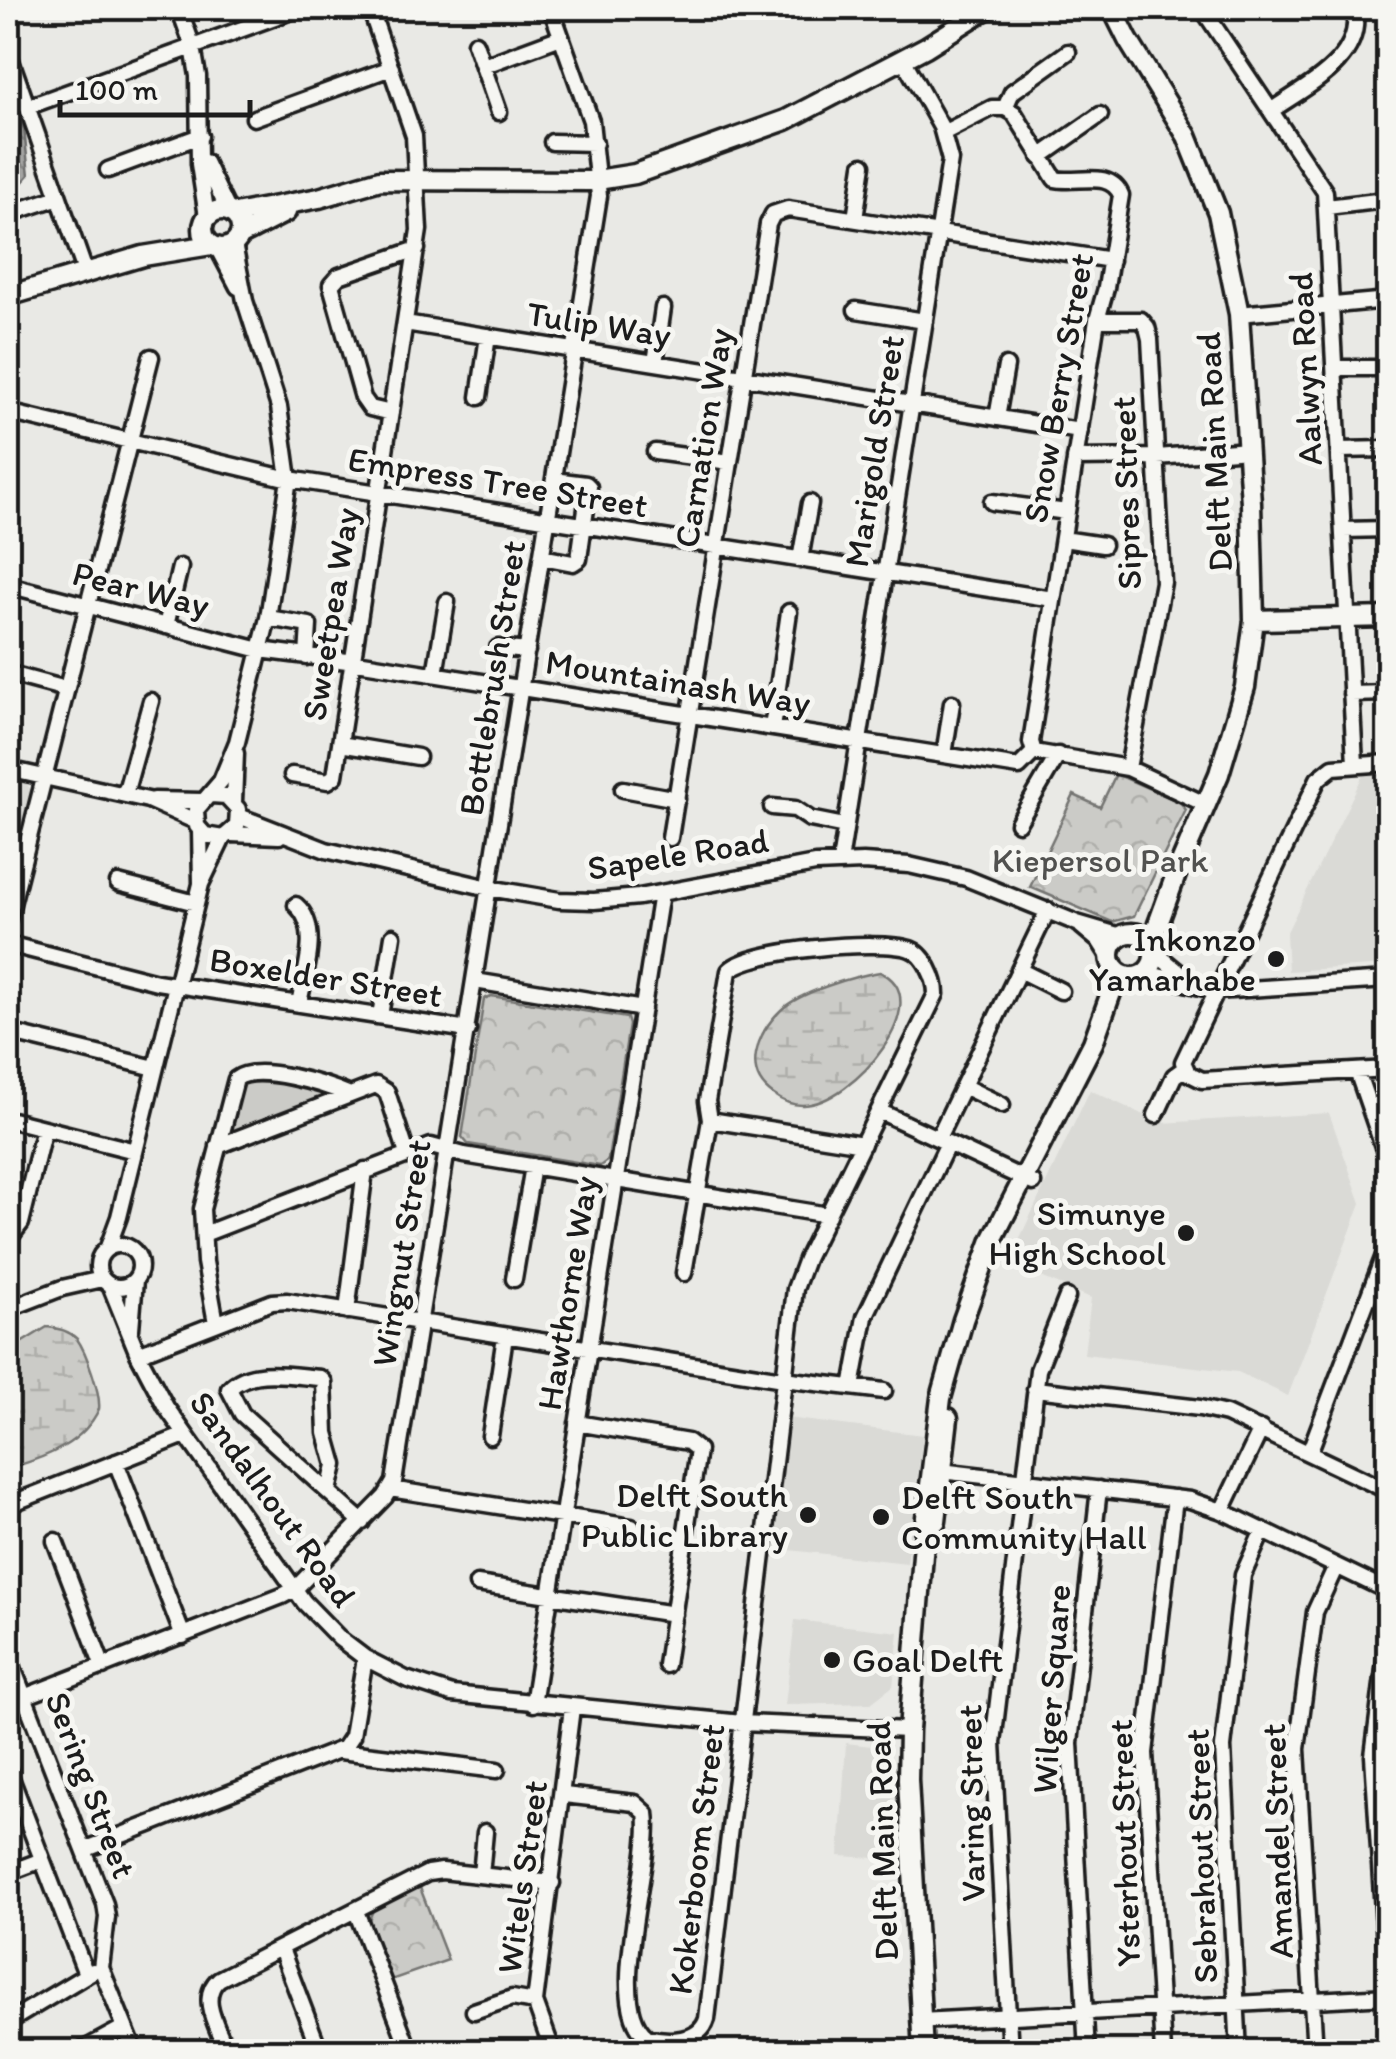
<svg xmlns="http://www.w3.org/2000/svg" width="1396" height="2059" font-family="Itim,sans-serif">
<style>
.built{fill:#dadad6}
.grass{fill:#cbcbc7;stroke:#747472;stroke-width:2.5}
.forest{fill:url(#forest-crowns);stroke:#747472;stroke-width:2.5}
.wetland{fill:url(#wetland-marsh);stroke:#747472;stroke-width:2.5}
.water{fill:url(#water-waves);stroke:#6d6d6c;stroke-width:2.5}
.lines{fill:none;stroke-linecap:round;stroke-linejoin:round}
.minor-casing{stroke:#1c1c1c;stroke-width:21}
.tertiary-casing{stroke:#1c1c1c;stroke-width:25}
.minor{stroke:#f6f6f2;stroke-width:14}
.tertiary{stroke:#f6f6f2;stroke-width:18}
.poi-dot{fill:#1c1c1c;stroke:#f6f6f2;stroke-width:4}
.labels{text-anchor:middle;stroke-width:10;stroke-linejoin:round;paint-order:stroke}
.street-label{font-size:35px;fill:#1c1c1c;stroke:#f6f6f2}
.park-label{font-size:35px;fill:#51514f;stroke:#f6f6f2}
.poi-label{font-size:35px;fill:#1c1c1c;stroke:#f6f6f2;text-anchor:end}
</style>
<defs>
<pattern id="forest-crowns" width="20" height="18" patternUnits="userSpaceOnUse" patternTransform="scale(2.5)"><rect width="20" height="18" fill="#cbcbc7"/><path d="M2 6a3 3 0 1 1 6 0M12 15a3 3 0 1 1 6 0" fill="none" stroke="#aeaeaa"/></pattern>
<pattern id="wetland-marsh" width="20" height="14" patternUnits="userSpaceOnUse" patternTransform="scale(2.5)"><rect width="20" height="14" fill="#cbcbc7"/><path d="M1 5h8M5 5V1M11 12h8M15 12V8" fill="none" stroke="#aeaeaa"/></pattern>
<pattern id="water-waves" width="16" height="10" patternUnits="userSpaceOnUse" patternTransform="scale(2.5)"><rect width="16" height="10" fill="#a3a3a1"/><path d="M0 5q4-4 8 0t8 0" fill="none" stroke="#848482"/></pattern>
</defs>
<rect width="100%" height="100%" fill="#e9e9e5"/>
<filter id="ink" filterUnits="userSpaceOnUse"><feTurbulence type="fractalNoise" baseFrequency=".01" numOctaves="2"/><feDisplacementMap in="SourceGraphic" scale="20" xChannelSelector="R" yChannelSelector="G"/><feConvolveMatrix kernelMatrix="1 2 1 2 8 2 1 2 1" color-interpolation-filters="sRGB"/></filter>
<g filter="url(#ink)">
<path class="built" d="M1364 773H1388V965L1288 971 1286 934Z
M8 780 26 782 31 791 8 884Z
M1090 1090 1161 1123 1329 1113 1361 1203 1288 1396 1238 1372 1084 1354 1091 1298 1008 1263Z
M787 1418 923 1435 907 1563 771 1548Z
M795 1620 899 1632 893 1686 871 1703 785 1705Z
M846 1743 880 1747 890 1755 895 1859 839 1856Z"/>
<path class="grass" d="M247 1076 321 1086 326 1096 322 1101 232 1134 228 1130 238 1083Z"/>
<path class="forest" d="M1116 774 1180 802 1186 810 1134 916 1112 922 1030 887 1074 795 1100 807Z
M491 996 627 1018 629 1025 608 1160 600 1166 468 1144 462 1137 484 999Z
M419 1885 448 1960 391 1980 368 1922 374 1908Z"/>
<path class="wetland" d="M880 972C940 998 854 1105 802 1105 792 1105 782 1101 774 1095 741 1073 757 1033 781 1010 800 992 854 976 880 972Z
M47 1327C59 1329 68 1330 77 1339 86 1351 101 1394 99 1409 83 1443 47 1457 13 1467L8 1464V1351Z"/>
<path class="water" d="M8 100 24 129 29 175 8 198Z"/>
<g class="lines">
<g class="minor-casing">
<path id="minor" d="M179 8 193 47 198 76 199 164 207 217
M1202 8 1325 192 1355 764
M475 43 499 112
M8 52 86 274
M483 66 561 37
M27 107 300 8
M1005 108 1014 113 1055 179C1077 184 1110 169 1121 195L1106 288 1097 320 1031 742 1034 752
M1005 108 1012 92 1068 52
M1272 110C1308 85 1365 59 1354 8
M254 118 391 68
M943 133 992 108H1005
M552 142 595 143
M1040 157 1100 115
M205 162 228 210
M108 170 200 136
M1327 207 1377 201
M8 214 59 197
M855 219 863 165
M217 247 238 287
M856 310 925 321
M1239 314 1388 300
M1097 320H1141L1147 327 1150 339 1163 582 1128 768
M405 323 1080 431
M655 363 663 308
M1335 368H1388
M479 397 488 336
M8 412 289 479 1053 599
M391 413 370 408 363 398 331 285 339 276 417 249
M997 418 1006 366
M1339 450 1388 449
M655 452 730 462
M1075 458 1157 457 1249 450
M992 502 1067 512
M1343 530 1388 529
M1063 539 1103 545
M542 557 573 563 579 559 589 487 586 484 554 480
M800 560 810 503
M8 585 260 650 363 663 1019 767 1034 752
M268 618 309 625 307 657
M166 626 180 567
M498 648 527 651
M435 674 447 602
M14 675 66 689
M1351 694 1388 693
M772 728 789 612
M340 744 418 757
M1034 752 1128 768 1207 805
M944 755 952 703
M1388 763 1333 767 1318 779 1183 1062 1188 1073 1202 1080 1388 1069
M8 769 148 800 195 821
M292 775 328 781 335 776 419 230 414 136 370 8
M623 789 677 799
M125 794 151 701
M211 795 226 796 238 809 237 826 223 838 205 835 197 826 196 810 221 781 237 742 268 618 289 479 279 407 245 301 234 244
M154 800 202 801
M234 802 236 753
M772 807 795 809 810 819 845 826
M239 816 326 850 489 888 559 900 594 901 639 897 815 864 863 862 909 865 966 878 1077 923 1121 936
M1018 823 1058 755
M200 831 201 883
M231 834 279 836
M670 838 768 224 773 214 788 209 1111 260
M840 862 950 160 941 127 903 59
M118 883 196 903
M296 905C322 928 304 974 299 1004
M8 920 151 357
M1081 926 1100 942 1110 958
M8 944 157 982 468 1030
M1153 951 1187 979
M1019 970 1061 991
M1140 975 1158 976 1216 991 1388 980
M475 981 643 1009
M380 1016 393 936
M8 1032 155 1068
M1357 1071 1388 1161
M963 1086 1002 1105
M879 1111 1033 1183
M1156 1115 1174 1076 1185 1068
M8 1119 135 1151
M710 1120 863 1144
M938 1138 1048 910
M218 1146 376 1085 387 1092 407 1154
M204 1234 431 1146 464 1155 828 1215
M8 1240 21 1223 44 1128
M98 1266a21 21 0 1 1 42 0a21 21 0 1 1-42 0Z
M108 1247 119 1217 201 884 223 838
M514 1279 533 1166
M110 1285 138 1354 166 1407 304 1602 340 1639 365 1658 406 1679 452 1694 742 1723 909 1730
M8 1309 62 1288 102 1279
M347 1311 365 1170
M216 1323 205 1262 202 1209 236 1079C256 1062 327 1085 350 1095
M131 1329 135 1280
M138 1354 272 1302 287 1301 783 1379 884 1391
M852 1387 865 1317 948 1143
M1035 1389 1200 1408 1226 1414 1388 1491
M577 1423 688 1442 698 1450 666 1665
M490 1436 505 1336
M1309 1453 1388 1245
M116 1462 183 1636
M932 1470 1190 1500 1222 1511 1388 1591
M390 1489 632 1527
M329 1491 335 1465 326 1433 324 1382 320 1378C292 1376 251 1366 229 1389L242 1414 362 1522
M8 1505 185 1435
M1222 1511 1261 1429
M55 1541 103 1667
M477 1584 674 1614
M1388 1637 1373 1756 1388 1989
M8 1655 105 1904 107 1917 101 1968 135 2052
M24 1697 282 1596 295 1589 385 1497 394 1482 599 196 591 121 551 8
M533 1704 661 893
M340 1751 497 1770
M8 1770 86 1974
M564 1795 635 1803 646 1813C654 1865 603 2003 647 2037 667 2042 700 2043 707 2019L795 1289 806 1259 936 994C936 979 925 954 910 949 881 939 749 949 729 971L707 1101 710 1120 684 1273
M84 1850 344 1748 352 1736 365 1658
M8 1873 42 1860
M481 1875 485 1832
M356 1911 410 2052
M281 1949 320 2052
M474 2011 512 1998 535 2002
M920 2021 1388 1996
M8 2022 93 1971
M79 2052 125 2027
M227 2052C219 2029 197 1998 219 1979L428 1873 442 1871 552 1883
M553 2052 535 2002 572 1708
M1010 2052 993 1743 1038 1370 1067 1297
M1087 2052 1070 1743 1099 1489
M1163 2052 1145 1753 1175 1498
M1239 2052 1223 1747 1243 1575 1263 1530
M1315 2052 1297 1749 1315 1612 1336 1566"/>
</g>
<g class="tertiary-casing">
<path id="tertiary" d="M1112 8 1128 40 1187 136 1218 213 1239 314 1251 503 1254 620 1245 687 1219 774 1177 872 1151 943
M203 229a19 19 0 1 1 38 0a19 19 0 1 1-38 0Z
M235 214 319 198 380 180 591 181 635 174 786 120 926 47 988 8
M241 235 286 212
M8 296 143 256 211 245
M1254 620 1388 617
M1110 955a22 22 0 1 1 44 0a22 22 0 1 1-44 0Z
M936 1521 948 1418
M923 2052 908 1780 909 1730 926 1517 941 1398 963 1320 992 1240 1093 1043 1112 990 1113 965"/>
</g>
<use href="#minor" class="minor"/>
<use href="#tertiary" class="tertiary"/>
</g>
</g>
<g class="poi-dot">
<circle cx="1276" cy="959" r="10"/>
<circle cx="1186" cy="1233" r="10"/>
<circle cx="808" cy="1515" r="10"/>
<circle cx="881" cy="1517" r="10"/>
<circle cx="832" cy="1660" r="10"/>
</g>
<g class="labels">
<g class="street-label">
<text transform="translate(599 324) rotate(9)" y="12">Tulip Way</text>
<text transform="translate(1305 369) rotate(-93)" y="12">Aalwyn Road</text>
<text transform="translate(1058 388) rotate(-80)" y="12">Snow Berry Street</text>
<text transform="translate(703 438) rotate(-81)" y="12">Carnation Way</text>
<text transform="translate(874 451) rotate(-81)" y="12">Marigold Street</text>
<text transform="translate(1214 452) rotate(-93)" y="12">Delft Main Road</text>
<text transform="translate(498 482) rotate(9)" y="12">Empress Tree Street</text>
<text transform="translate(1126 493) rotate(-92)" y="12">Sipres Street</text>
<text transform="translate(141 589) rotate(14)" y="12">Pear Way</text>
<text transform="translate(330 614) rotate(-81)" y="12">Sweetpea Way</text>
<text transform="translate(492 678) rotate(-81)" y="12">Bottlebrush Street</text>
<text transform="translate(678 682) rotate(9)" y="12">Mountainash Way</text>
<text transform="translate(678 854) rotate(-9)" y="12">Sapele Road</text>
<text transform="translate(326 977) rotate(9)" y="12">Boxelder Street</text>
<text transform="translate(401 1253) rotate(-81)" y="12">Wingnut Street</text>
<text transform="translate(567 1293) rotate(-81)" y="12">Hawthorne Way</text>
<text transform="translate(273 1499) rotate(54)" y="12">Sandalhout Road</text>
<text transform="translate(1051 1689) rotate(-86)" y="12">Wilger Square</text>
<text transform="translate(91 1785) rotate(69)" y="12">Sering Street</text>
<text transform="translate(971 1803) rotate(-91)" y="12">Varing Street</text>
<text transform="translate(882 1841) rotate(-92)" y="12">Delft Main Road</text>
<text transform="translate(1277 1841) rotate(-92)" y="12">Amandel Street</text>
<text transform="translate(1124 1843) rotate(-92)" y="12">Ysterhout Street</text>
<text transform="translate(1201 1856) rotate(-92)" y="12">Sebrahout Street</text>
<text transform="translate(696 1859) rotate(-83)" y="12">Kokerboom Street</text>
<text transform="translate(522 1877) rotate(-82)" y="12">Witels Street</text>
</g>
<g class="park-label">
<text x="1100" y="872">Kiepersol Park</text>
</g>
<g class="poi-label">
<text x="1256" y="951">Inkonzo<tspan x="1256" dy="40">Yamarhabe</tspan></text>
<text x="1166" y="1225">Simunye<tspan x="1166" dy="40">High School</tspan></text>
<text x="788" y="1507">Delft South<tspan x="788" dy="40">Public Library</tspan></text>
<text x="901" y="1509" text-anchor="start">Delft South<tspan x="901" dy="40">Community Hall</tspan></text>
<text x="852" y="1672" text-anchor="start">Goal Delft</text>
</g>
</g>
<rect width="1396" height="2059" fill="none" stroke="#f6f6f2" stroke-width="40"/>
<rect x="20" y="20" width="1356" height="2019" fill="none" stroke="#1c1c1c" stroke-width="4" filter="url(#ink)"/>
<path d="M60 100v15h190v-15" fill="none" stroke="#1c1c1c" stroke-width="5"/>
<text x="75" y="100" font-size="30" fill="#1c1c1c" stroke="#f6f6f2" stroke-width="8" paint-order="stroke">100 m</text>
</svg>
